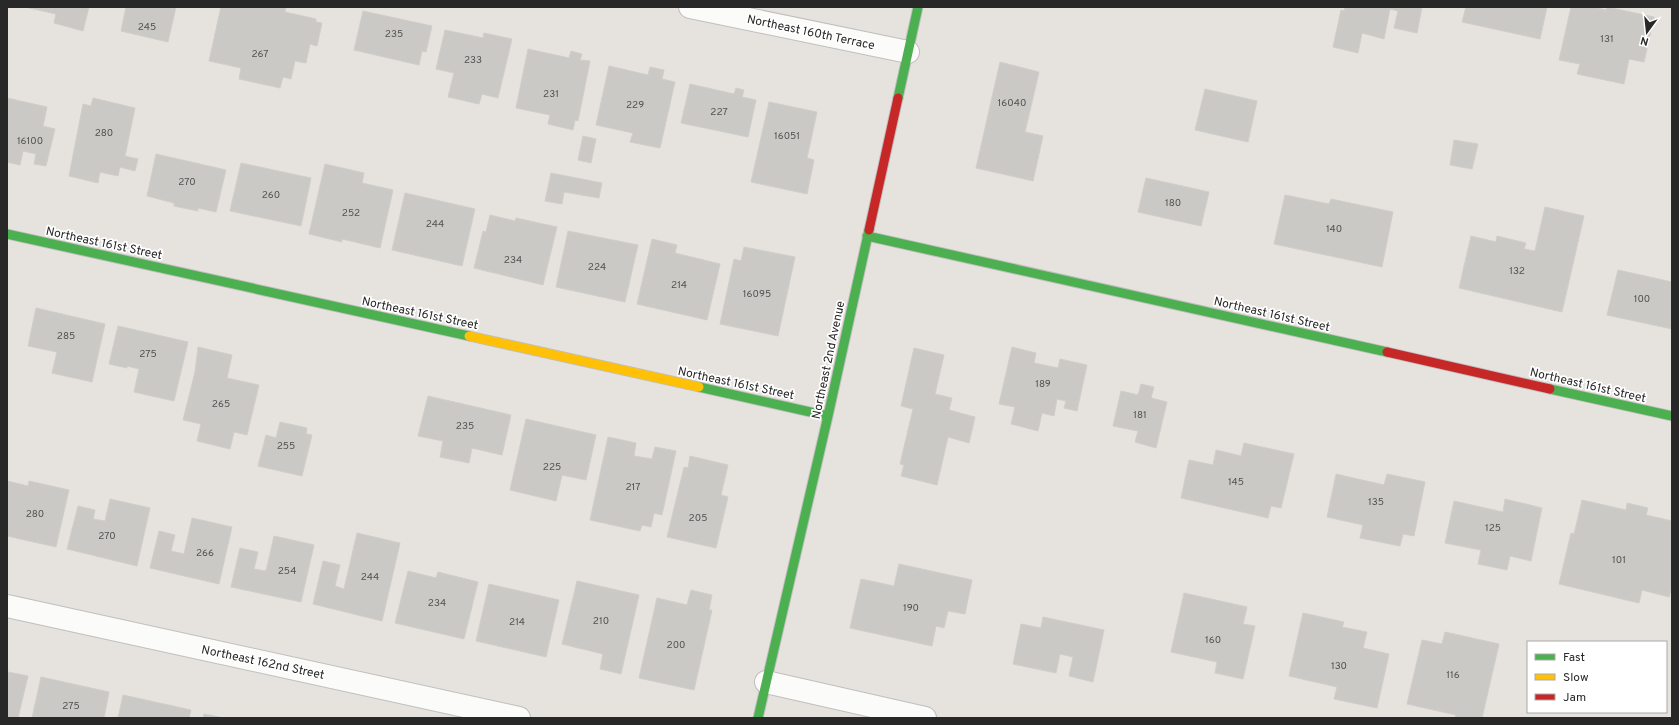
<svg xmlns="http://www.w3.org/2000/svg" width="1679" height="725" font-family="Overpass,sans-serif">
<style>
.building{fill:#cbc9c5;stroke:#d1ceca}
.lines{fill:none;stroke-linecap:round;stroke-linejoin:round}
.street-casing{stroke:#c0bfbf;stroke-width:24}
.fast-casing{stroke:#c0bfbf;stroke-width:11}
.slow-casing{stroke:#c0bfbf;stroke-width:11}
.jam-casing{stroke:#c0bfbf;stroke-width:11}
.street{stroke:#fbfbfa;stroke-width:22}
.fast{stroke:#4caf50;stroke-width:9}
.slow{stroke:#ffc107;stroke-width:9}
.jam{stroke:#c62828;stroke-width:9}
.labels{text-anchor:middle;stroke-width:3.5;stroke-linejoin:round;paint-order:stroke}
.number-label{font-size:10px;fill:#525251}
.street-label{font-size:12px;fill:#282828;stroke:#fff}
</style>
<rect width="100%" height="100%" fill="#e6e3de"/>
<path class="building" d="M25 7H89L83 31 54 23 56 14Z
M126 7H176L168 42 121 31Z
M221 7H286L285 12 316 19V22L322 23 317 46 310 44 306 63 295 61 291 79 283 77 280 88 239 79 241 68 209 61Z
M1345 7H1422L1417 33 1394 28 1398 11 1390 9 1384 39 1362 33 1358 53 1333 47 1341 10 1344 11Z
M1466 7H1547L1540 39 1462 22Z
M1571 7H1593L1606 10 1607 7 1654 17 1644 62 1629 59 1624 84 1577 74 1580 64 1559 60Z
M363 11 432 26 426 52 422 51 419 65 354 50Z
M445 30 483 38 484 33 512 39 498 98 482 94 479 104 448 97 454 73 436 69Z
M528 49 569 58 571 51 582 54 580 60 590 61 578 121 575 120 573 130 548 124 550 115 516 108Z
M1000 62 1039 72 1025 132 1043 136 1033 181 976 168Z
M609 66 648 75 650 67 664 70 662 79 675 82 660 148 630 142 633 133 596 125Z
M690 84 734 94 736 88 744 90 742 97 756 100 748 137 681 123Z
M1205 89 1257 101 1248 142 1195 130Z
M7 98 47 107 43 126 55 129 46 166 34 164 36 154 23 151 20 165 7 162Z
M93 98 135 108 125 156 138 159 135 171 120 167 118 176 100 172 98 183 69 176 83 104 91 106Z
M769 102 817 112 807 158 814 160 807 194 751 182Z
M583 136 596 139 591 163 578 160Z
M1454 140 1478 144 1472 169 1450 165Z
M156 154 226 170 216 212 198 208V211L174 206V203L147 196Z
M241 163 311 178 301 226 230 211Z
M325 164 364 173 362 183 393 190 380 248 342 239V242L309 234Z
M551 173 602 183 599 198 564 192 562 204 545 201Z
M1146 178 1209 192 1201 226 1138 212Z
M405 193 475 209 462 266 392 250Z
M1285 195 1329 204 1331 199 1393 212 1382 267 1274 244Z
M1545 207 1584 216 1562 312 1459 288 1471 236 1496 242 1497 236 1526 243 1524 249 1535 251Z
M490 215 515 221 516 218 557 227 543 285 474 268 483 231 486 232Z
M568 231 638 245 625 302 556 287Z
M652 239 677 245 675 253 720 264 707 320 637 304Z
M744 247 795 257 778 336 720 324 734 259 741 261Z
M1618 270 1672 282V329L1607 315Z
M36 308 105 324 92 382 52 373 57 352 28 346Z
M118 326 188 342 174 401 134 392 139 369 127 366V368L109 364Z
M198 347 232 355 227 378 259 385 247 435 234 432 230 449 197 441 201 424 183 420 195 372Z
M1012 347 1036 353 1034 363 1058 368 1060 359 1087 365 1077 411 1064 408 1066 401 1057 399 1054 416 1042 413 1038 431 1011 424 1015 407 999 404Z
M914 348 944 355 935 394 952 398 949 410 975 417 969 443 948 437 937 485 901 476 904 465 900 464 913 409 901 406Z
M1141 384 1154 387 1151 398 1167 402 1156 448 1135 442 1138 431 1113 426 1121 391 1138 395Z
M428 396 511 415 502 455 472 448 469 463 440 457 443 441 418 436Z
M526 419 596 435 586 480 562 475 556 501 510 490Z
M280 422 307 428 306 434 312 435 302 476 258 466 266 435 276 438Z
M608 437 636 443 634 456 652 459 655 447 676 451 662 515 654 513 651 527 642 525 640 531 590 520Z
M1244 443 1294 454 1281 508 1271 506 1268 518 1181 498 1189 460 1213 465 1216 450 1241 456Z
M690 456 728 465 721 495 728 497 716 548 667 537 684 467 688 468Z
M1336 474 1384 485 1387 474 1425 482 1414 536 1403 534 1400 546 1360 538 1363 525 1327 517Z
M7 481 28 486 29 481 69 490 56 547 7 536Z
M110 499 150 508 137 566 67 549 78 506 95 510 93 519 105 521Z
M1505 499 1542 508 1531 561 1510 556 1507 570 1478 564 1481 550 1445 543 1454 501 1503 512Z
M1582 500 1626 510 1627 503 1648 508 1646 515 1672 521V586L1669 597 1642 590 1639 603 1559 584 1571 533 1574 534Z
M192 518 232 527 219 584 150 568 159 531 175 535 171 551 184 554Z
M357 533 400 543 382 621 313 604 323 561 340 565 335 586 344 589Z
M274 536 314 545 301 602 231 587 240 548 258 552 254 569 266 571Z
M899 564 972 580 965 614 948 611 944 628 936 626 932 646 850 628 861 579 894 586Z
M408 571 436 578 438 572 478 582 464 639 395 623Z
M577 581 639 595 621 674 600 669 603 654 562 644Z
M489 584 559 600 546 657 476 641Z
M691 590 712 595 709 610H712L694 690 639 678 657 598 687 605Z
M1184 593 1247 607 1243 624 1255 626 1243 679 1215 673 1217 662 1171 652Z
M1303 613 1344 622 1342 627 1367 632 1363 648 1389 654 1377 708 1334 699 1337 687 1289 676Z
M1043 617 1104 630 1093 682 1069 676 1073 657 1060 654 1056 673 1013 664 1021 624 1041 628Z
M1445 632 1499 644 1482 718H1455L1456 715 1407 704 1422 640 1442 644Z
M8 672 28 676 18 718H7Z
M41 677 109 692 104 718H32Z
M123 695 191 710 189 718H118Z
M204 714 224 718H203Z"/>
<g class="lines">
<g class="street-casing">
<path id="street" d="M690 7 908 52
M7 606 519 718
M766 682 925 718"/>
</g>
<g class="fast-casing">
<path id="fast" d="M898 98 918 7
M7 234 469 336
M867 236 1387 352
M699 387 828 416
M1550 389 1672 416
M758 718 828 416 869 230"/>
</g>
<g class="slow-casing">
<path id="slow" d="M469 336 699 387"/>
</g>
<g class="jam-casing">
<path id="jam" d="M869 230 898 98
M1387 352 1550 389"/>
</g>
<use href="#street" class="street"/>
<use href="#fast" class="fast"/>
<use href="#slow" class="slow"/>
<use href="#jam" class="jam"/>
</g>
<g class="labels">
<g class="number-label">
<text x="147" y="30">245</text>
<text x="394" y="37">235</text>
<text x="1607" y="42">131</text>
<text x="260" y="57">267</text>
<text x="473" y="63">233</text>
<text x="551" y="97">231</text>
<text x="1012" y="106">16040</text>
<text x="635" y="108">229</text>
<text x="719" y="115">227</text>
<text x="104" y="136">280</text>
<text x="787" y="139">16051</text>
<text x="30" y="144">16100</text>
<text x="187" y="185">270</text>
<text x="271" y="198">260</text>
<text x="1173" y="206">180</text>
<text x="351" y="216">252</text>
<text x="435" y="227">244</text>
<text x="1334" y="232">140</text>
<text x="513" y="263">234</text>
<text x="597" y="270">224</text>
<text x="1517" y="274">132</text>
<text x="679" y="288">214</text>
<text x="757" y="297">16095</text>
<text x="1642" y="302">100</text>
<text x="66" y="339">285</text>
<text x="148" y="357">275</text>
<text x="1043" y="387">189</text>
<text x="221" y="407">265</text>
<text x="1140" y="418">181</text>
<text x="465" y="429">235</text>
<text x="286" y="449">255</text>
<text x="552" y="470">225</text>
<text x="1236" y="485">145</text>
<text x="633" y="490">217</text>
<text x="1376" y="505">135</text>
<text x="35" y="517">280</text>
<text x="698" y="521">205</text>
<text x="1493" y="531">125</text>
<text x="107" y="539">270</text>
<text x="205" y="556">266</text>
<text x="1619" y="563">101</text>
<text x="287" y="574">254</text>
<text x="370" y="580">244</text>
<text x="437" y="606">234</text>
<text x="911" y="611">190</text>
<text x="601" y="624">210</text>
<text x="517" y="625">214</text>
<text x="1213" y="643">160</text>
<text x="676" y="648">200</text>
<text x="1339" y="669">130</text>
<text x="1453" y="678">116</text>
<text x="71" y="709">275</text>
</g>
<g class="street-label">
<text transform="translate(811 32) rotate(12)" y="4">Northeast 160th Terrace</text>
<text transform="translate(104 243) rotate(12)" y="4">Northeast 161st Street</text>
<text transform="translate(420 313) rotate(12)" y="4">Northeast 161st Street</text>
<text transform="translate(1272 314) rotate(13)" y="4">Northeast 161st Street</text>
<text transform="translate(828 360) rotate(-78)" y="4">Northeast 2nd Avenue</text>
<text transform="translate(736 383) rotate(12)" y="4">Northeast 161st Street</text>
<text transform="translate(1588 385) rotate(13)" y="4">Northeast 161st Street</text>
<text transform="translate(263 662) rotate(12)" y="4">Northeast 162nd Street</text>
</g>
</g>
<rect width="1679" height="725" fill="none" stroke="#282828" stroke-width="16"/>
<rect x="1527" y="641" width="140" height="72" fill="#ffffff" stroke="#a9a9a9"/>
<rect x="1535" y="654" width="20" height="6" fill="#4caf50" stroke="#a9a9a9"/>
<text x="1563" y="661" font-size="12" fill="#282828">Fast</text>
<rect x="1535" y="674" width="20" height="6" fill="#ffc107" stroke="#a9a9a9"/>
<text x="1563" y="681" font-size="12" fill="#282828">Slow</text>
<rect x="1535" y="694" width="20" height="6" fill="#c62828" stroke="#a9a9a9"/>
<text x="1563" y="701" font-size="12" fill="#282828">Jam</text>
<g transform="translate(1647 32) rotate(195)" stroke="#ffffff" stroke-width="3" paint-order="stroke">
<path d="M0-3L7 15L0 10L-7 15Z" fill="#282828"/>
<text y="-6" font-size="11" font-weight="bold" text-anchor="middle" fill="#282828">N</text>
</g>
</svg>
